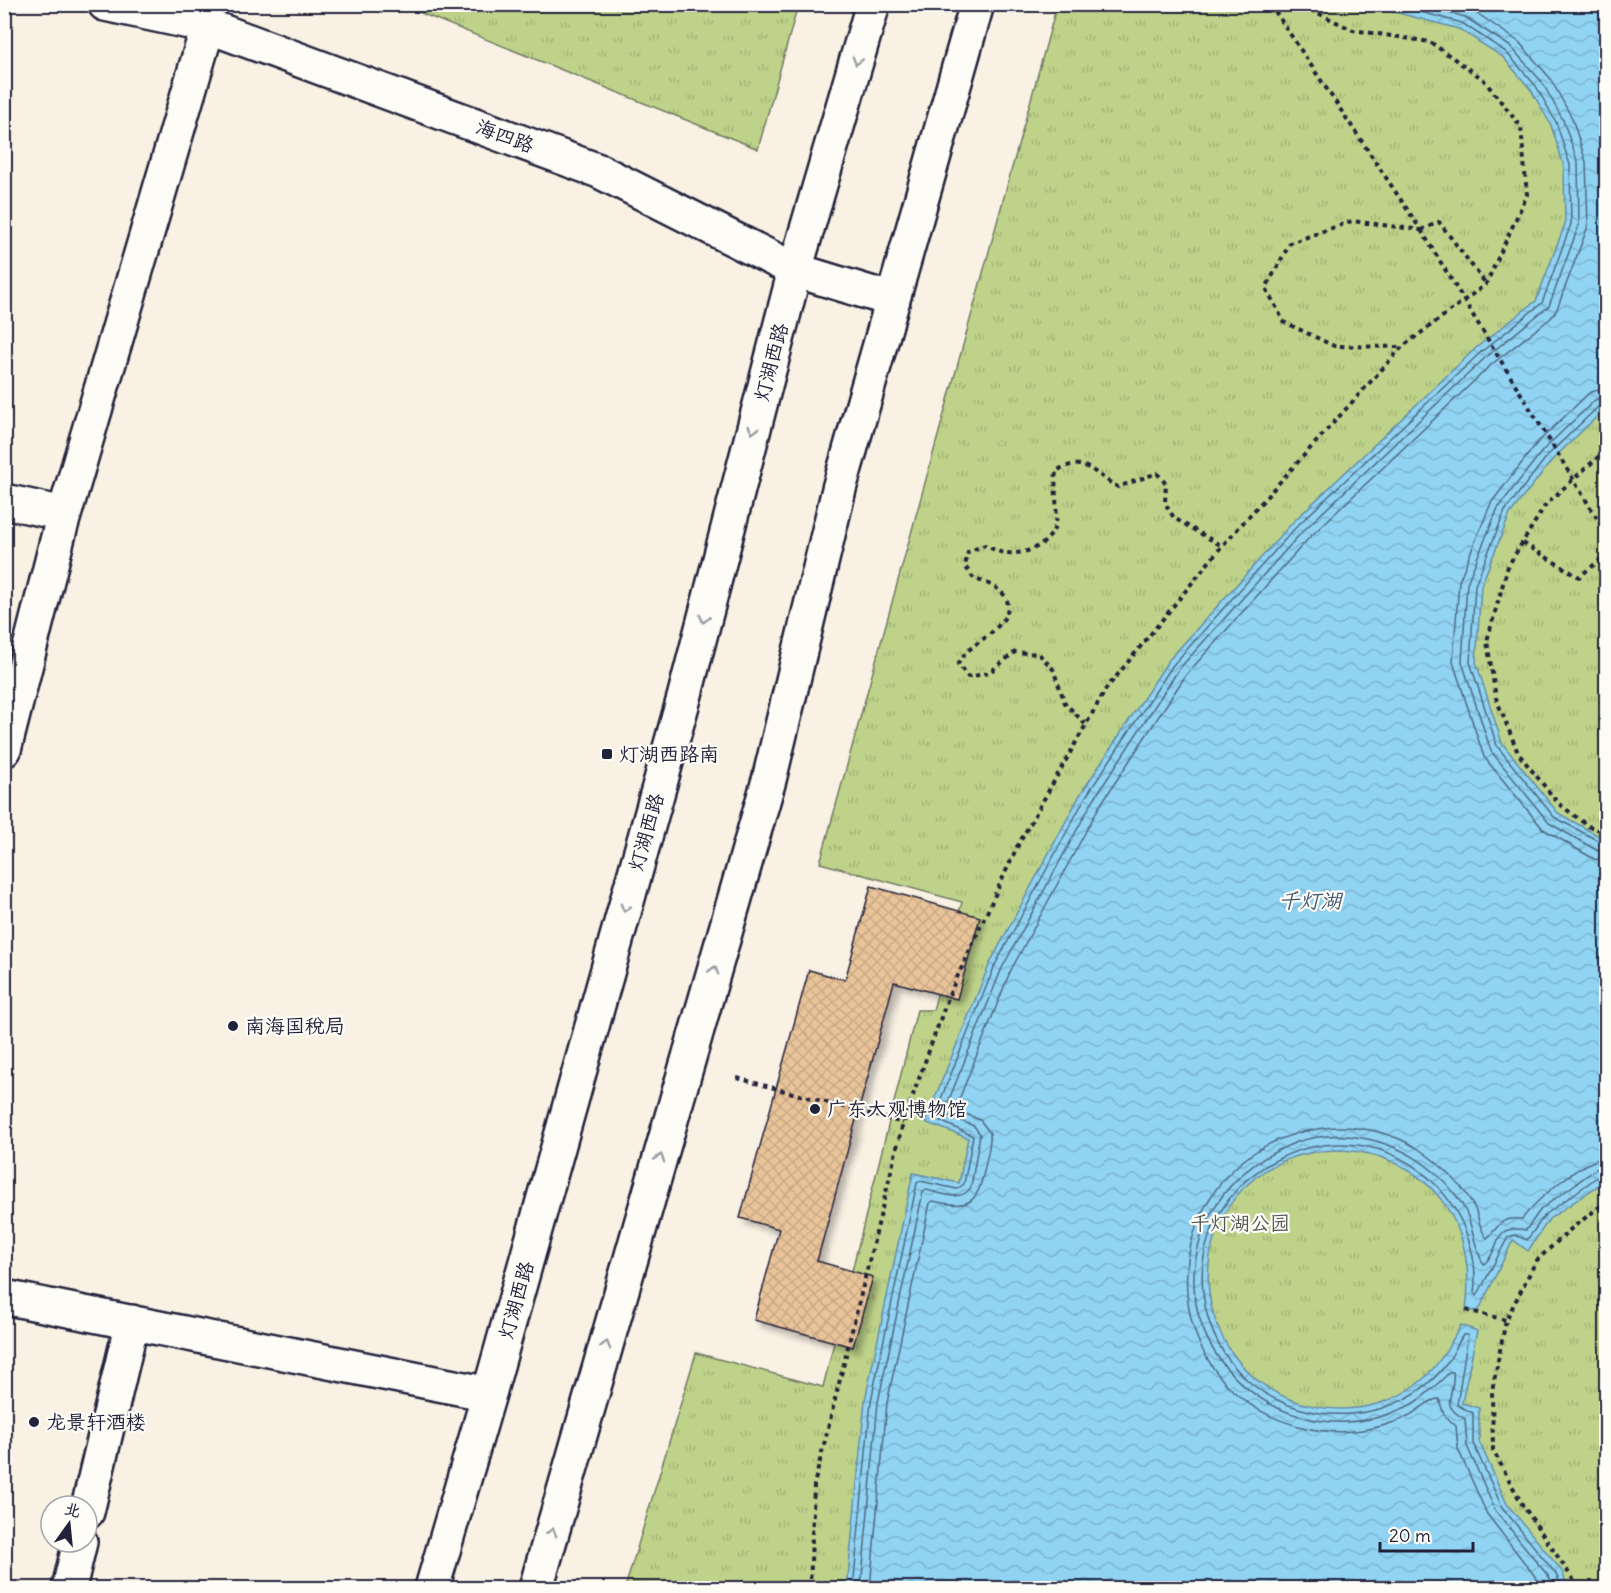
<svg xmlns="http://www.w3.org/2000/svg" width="1611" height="1593" font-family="Delius,'LXGW WenKai TC',sans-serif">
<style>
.park{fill:url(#park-tufts);stroke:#707a62;stroke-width:1.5}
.water{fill:url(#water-waves);stroke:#648ca9;stroke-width:1.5}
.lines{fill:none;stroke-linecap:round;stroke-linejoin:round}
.shore{stroke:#4e6984;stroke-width:1.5}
.building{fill:url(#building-cross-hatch);stroke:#22223b;stroke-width:1.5;filter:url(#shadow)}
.secondary-casing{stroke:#22223b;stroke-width:38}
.path{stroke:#22223b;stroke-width:4;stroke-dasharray:4.5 4.5;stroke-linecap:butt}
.secondary{stroke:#fdfcf7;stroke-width:33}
.path-bridge{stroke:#22223b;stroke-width:4;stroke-dasharray:4.5 4.5;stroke-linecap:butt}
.oneway{stroke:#9a9aa2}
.poi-dot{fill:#22223b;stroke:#fdfcf7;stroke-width:2}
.labels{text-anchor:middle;stroke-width:4.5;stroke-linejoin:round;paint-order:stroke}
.street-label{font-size:20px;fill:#22223b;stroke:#fdfcf7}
.poi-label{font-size:20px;fill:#22223b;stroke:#fdfcf7;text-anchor:start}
.park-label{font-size:20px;fill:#515752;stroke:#fdfcf7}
.water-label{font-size:21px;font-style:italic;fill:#435772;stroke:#fdfcf7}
</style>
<defs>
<pattern id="park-tufts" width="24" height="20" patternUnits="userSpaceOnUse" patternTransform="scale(1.5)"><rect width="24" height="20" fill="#bed389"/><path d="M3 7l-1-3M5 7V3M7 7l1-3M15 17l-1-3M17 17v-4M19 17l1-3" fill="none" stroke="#a3b577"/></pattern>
<pattern id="water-waves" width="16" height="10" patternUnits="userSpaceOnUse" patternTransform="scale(1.5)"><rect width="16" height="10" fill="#90d3f2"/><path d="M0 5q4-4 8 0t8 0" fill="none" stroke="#7cb5d0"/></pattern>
<pattern id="building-cross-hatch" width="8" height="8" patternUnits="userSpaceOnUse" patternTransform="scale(1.5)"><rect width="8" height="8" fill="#e9c499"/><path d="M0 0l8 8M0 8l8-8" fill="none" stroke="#c8a885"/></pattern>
<filter id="shadow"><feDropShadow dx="5.5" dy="5.5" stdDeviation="3" flood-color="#0004"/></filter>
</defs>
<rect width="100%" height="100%" fill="#f9f1e4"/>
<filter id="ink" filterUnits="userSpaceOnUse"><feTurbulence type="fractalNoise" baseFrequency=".0167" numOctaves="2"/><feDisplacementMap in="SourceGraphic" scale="12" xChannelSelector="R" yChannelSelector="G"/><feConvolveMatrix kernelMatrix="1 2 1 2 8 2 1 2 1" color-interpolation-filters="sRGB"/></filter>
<g filter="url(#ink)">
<path class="park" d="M401 5H798L758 149Z
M1057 5H1606V1588H625L696 1353 823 1387 917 1010H933L962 902 820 863Z"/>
<path class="water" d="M1368 5H1606V408L1553 459 1510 514 1481 586 1476 662 1502 743 1558 813 1606 840V1180L1549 1219 1528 1251 1513 1240 1478 1312 1466 1310C1491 1120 1239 1096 1210 1256 1204 1295 1214 1332 1239 1362 1281 1415 1369 1426 1422 1380 1439 1365 1449 1346 1461 1325L1477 1331 1462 1403 1479 1408V1441L1507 1504 1562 1571 1568 1588H847L865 1400 913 1173 959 1183 968 1138 925 1122 990 963 1080 795 1168 661 1293 522 1477 347 1536 301 1565 224 1564 166 1551 125 1531 90 1503 57 1459 29Z"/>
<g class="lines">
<path class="shore" d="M1606 387 1589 393 1537 443 1491 503 1459 581 1453 662 1484 757 1543 829 1594 859 1606 861
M1606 396 1595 400 1543 450 1498 508 1467 583 1462 662 1491 751 1549 823 1598 851 1606 852
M1606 404 1600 405 1548 455 1505 511 1475 585 1470 662 1497 746 1554 817 1606 845
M853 1588 871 1401 917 1183 920 1181 957 1189 964 1184 973 1136 936 1119 934 1116 995 965 1085 798 1173 665 1297 526 1481 352 1542 303 1571 224 1570 165 1556 122 1536 86 1506 52 1462 23 1391 4
M861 1588 878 1402 923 1192 926 1190C941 1193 962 1203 971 1187L980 1134 974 1126 946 1115 944 1112 1002 968 1092 802 1179 669 1302 532 1486 357 1549 306 1579 225 1578 163 1563 120 1542 82 1511 47 1465 17 1420 4
M870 1588 887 1403 930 1203 933 1201C970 1209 977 1205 985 1167 987 1156 991 1145 990 1133L980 1120 957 1110 956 1107 1010 972 1099 807 1186 675 1309 538 1492 364 1551 318 1557 309 1588 226 1586 162 1572 118 1550 78 1519 42 1471 9 1455 4
M1544 1588 1487 1514 1458 1449 1456 1426 1444 1415 1439 1399C1429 1399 1418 1411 1408 1416 1376 1432 1336 1436 1302 1427 1137 1386 1153 1149 1324 1128 1355 1124 1393 1132 1420 1150 1441 1165 1464 1185 1475 1209 1479 1219 1480 1231 1487 1238 1501 1225 1499 1217 1522 1219 1536 1200 1583 1159 1606 1158
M1554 1588 1549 1577 1495 1510 1467 1446 1465 1419C1437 1404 1456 1396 1453 1372H1450C1436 1385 1422 1400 1404 1408 1286 1463 1153 1348 1206 1224 1224 1183 1256 1158 1297 1142 1342 1126 1398 1141 1433 1171 1446 1182 1460 1198 1467 1214 1472 1226 1477 1257 1484 1264 1504 1247 1489 1224 1526 1230L1541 1209 1596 1169 1606 1167
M1562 1588 1556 1574 1502 1507 1473 1443V1413L1457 1405 1468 1335H1463C1457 1345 1452 1357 1445 1366 1399 1424 1309 1429 1253 1385 1231 1367 1214 1342 1207 1314 1172 1179 1340 1086 1437 1186 1463 1213 1479 1255 1474 1293L1477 1296 1508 1237 1515 1235 1527 1240 1545 1215 1600 1175 1606 1174"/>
</g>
<path class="building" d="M871 886 980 917 957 999 894 982 817 1261 873 1277 853 1347 754 1320 779 1229 740 1218 809 970 845 980Z"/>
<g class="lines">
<g class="secondary-casing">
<path id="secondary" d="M105 4 208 26 599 171 795 270 893 300
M4 501 64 514
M4 750 60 529 208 26
M4 1297 489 1394
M87 1512 132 1322
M69 1588 80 1542
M432 1588 489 1394 684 698 795 270 873 4
M536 1588 769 780 839 489 977 4"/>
</g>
<path class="path" d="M1270 4 1421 230 1352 221 1290 243 1266 288 1284 322 1334 346 1401 347
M1421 230 1439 222 1486 284
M1606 450 1546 504 1508 566 1487 641 1496 698 1518 753 1558 803 1588 826 1606 832
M1523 543 1579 577 1606 555
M1085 724 1065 703 1053 669 1039 654 1015 652 989 673 968 677 958 664C969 644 984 642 998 626 1022 600 998 585 974 579L965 566 968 552 985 545C991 548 999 553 1006 553 1028 555 1052 544 1056 522 1058 509 1054 487 1056 471 1085 454 1094 475 1118 487L1157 473 1166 484 1165 503 1174 518 1222 546
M737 1078 903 1123
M1466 1310 1506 1320
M810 1588 814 1485 903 1123 949 995 1017 847 1106 689 1222 546 1402 347 1486 284 1527 195 1521 127 1483 79 1430 42 1353 30 1299 4
M1579 1588 1522 1504 1493 1450 1492 1391 1506 1320 1536 1261 1572 1228 1606 1202"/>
<use href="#secondary" class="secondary"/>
<path class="path-bridge" d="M1421 230 1606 533"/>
</g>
<defs><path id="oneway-chevron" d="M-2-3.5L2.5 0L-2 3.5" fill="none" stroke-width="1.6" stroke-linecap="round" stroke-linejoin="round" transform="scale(1.5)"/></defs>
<g class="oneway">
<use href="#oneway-chevron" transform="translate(857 61) rotate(106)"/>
<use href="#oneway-chevron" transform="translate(753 430) rotate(105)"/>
<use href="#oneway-chevron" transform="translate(704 619) rotate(105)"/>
<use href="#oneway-chevron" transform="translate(625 908) rotate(106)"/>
<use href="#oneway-chevron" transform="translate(714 970) rotate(-74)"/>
<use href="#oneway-chevron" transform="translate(660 1158) rotate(-74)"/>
<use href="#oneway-chevron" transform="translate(606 1345) rotate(-74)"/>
<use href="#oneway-chevron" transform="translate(552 1532) rotate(-74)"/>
</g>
</g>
<g class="poi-dot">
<rect x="601" y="748" width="12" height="12" rx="3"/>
<circle cx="233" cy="1026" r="6"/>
<circle cx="815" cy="1109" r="6"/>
<circle cx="34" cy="1422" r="6"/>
</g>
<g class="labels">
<g class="street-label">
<text transform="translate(505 136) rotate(20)" y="7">海四路</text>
<text transform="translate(771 362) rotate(-75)" y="7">灯湖西路</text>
<text transform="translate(646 832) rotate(-74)" y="7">灯湖西路</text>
<text transform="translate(516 1300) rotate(-74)" y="7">灯湖西路</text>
</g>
<g class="poi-label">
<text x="619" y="761">灯湖西路南</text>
<text x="245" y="1033">南海国税局</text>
<text x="827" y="1116">广东大观博物馆</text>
<text x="46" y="1429">龙景轩酒楼</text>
</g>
<g class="park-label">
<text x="1240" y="1230">千灯湖公园</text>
</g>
<g class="water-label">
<text x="1310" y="908">千灯湖</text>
</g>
</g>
<rect width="1611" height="1593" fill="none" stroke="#fdfcf7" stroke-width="24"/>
<rect x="12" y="12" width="1587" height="1569" fill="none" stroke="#22223b" stroke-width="2" filter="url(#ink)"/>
<g transform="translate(69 1524) rotate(15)"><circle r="28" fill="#fdfcf7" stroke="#a5a5ac" stroke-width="1.5"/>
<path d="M0-4.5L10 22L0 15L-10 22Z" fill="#22223b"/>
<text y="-9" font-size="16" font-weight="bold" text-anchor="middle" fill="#22223b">北</text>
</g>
<path d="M1380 1542v9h93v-9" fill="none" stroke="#22223b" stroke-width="3"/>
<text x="1389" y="1542" font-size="18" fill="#22223b" stroke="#fdfcf7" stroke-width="4.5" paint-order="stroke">20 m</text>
</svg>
